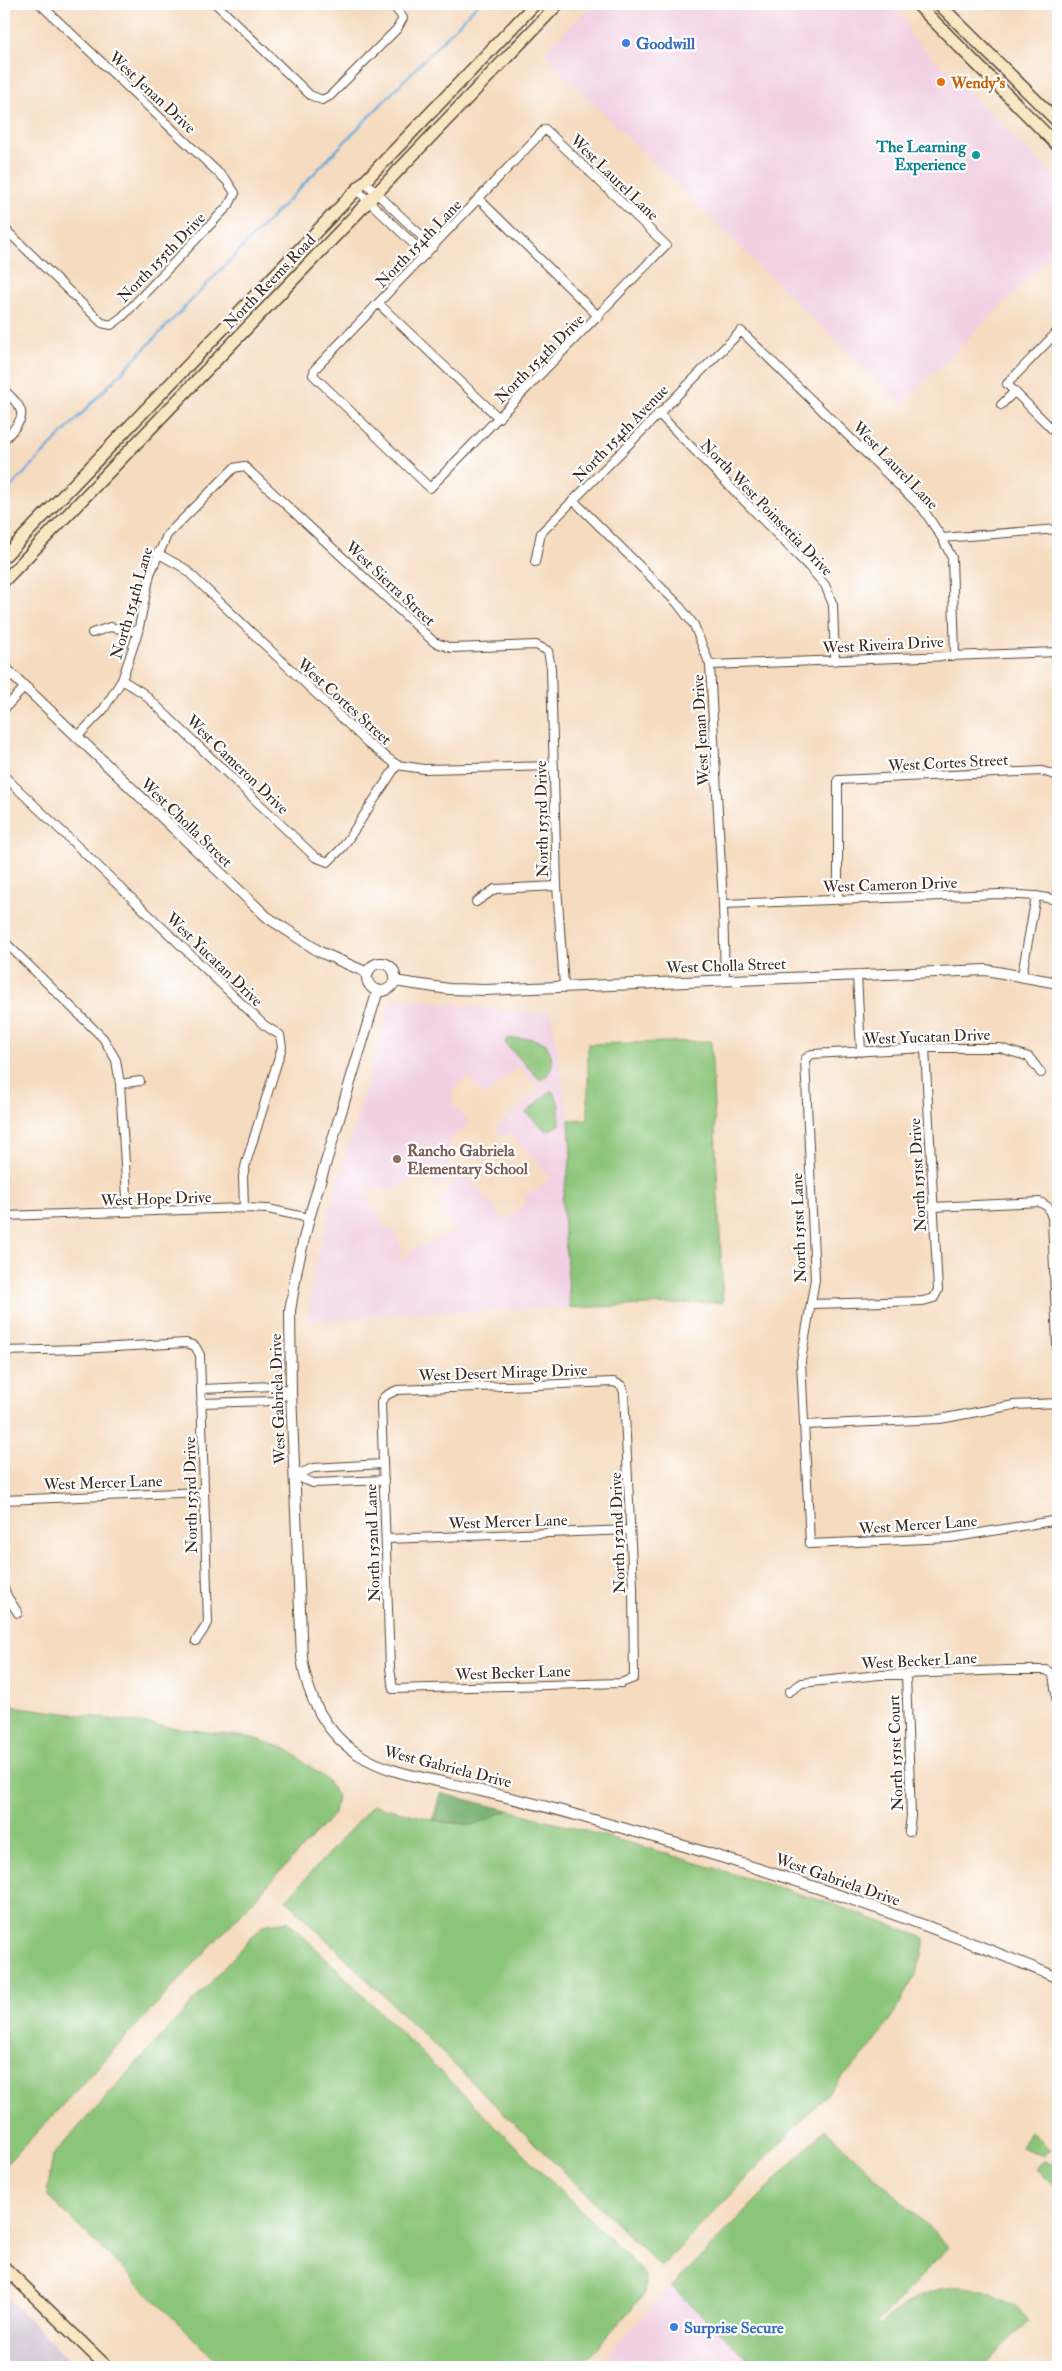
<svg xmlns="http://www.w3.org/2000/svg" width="1062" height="2371" font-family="'IM FELL Double Pica',serif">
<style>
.built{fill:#f1d0e2;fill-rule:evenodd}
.industrial{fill:#cebed0}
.green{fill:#8bc579;stroke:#63784c}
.forest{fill:#70aa69;stroke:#566a44}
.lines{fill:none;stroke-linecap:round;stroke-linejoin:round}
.stream{stroke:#61a7d6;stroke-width:2.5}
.minor-casing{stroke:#574536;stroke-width:10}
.tertiary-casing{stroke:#574536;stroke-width:12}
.secondary-casing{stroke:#574536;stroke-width:14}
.minor{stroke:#fff;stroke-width:8}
.tertiary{stroke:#fff;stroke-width:10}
.secondary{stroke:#f9e7c3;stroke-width:11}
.shop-dot{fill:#3f7fe0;stroke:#fff;stroke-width:2}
.food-dot{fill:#e8710a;stroke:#fff;stroke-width:2}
.culture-dot{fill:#0f9aa8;stroke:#fff;stroke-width:2}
.education-dot{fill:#8d6e63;stroke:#fff;stroke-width:2}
.labels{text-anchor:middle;stroke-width:4.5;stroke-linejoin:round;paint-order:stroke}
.shop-label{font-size:16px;font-weight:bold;fill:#366cbe;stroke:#fff;text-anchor:start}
.food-label{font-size:16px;font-weight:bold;fill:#c56008;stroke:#fff;text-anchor:start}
.street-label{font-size:16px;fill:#3b2a1e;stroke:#fff}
.culture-label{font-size:16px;font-weight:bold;fill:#0d838f;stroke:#fff;text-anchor:end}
.education-label{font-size:16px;font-weight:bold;fill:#785e54;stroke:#fff;text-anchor:start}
</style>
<rect width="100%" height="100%" fill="#fff"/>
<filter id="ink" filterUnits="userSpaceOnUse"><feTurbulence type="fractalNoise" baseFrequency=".02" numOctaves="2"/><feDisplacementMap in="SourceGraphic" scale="10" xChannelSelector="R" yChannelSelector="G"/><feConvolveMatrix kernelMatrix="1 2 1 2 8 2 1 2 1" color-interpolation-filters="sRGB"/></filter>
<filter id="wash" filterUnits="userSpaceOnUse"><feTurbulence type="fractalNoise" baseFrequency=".0096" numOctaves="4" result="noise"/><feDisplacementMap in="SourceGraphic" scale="20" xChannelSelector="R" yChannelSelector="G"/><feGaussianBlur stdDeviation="1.12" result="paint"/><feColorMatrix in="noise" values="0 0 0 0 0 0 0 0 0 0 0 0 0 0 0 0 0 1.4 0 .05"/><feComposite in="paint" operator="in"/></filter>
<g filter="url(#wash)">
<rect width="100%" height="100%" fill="#f5dbbf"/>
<path class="built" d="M593 4H889L904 18 912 37 1058 179V249L901 405 560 71 544 52Z
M399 997 503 1011 551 1012 569 1120 571 1156 562 1199 570 1308 440 1312 307 1321 316 1262 338 1181 391 1002ZM518 1066 539 1089 496 1128 500 1132 498 1134 500 1138 508 1131 551 1177 535 1192 533 1191 524 1198 527 1202 506 1221 464 1174 440 1197 454 1233 408 1251 410 1256 399 1260 397 1255 403 1253 393 1228 385 1231 375 1206 371 1207 368 1193 382 1187 384 1193 411 1181 410 1177 416 1174 421 1177H432L437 1188 455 1172 448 1165 451 1152 447 1141 470 1124 451 1102 454 1099 452 1096 455 1093 452 1090 467 1076 486 1096Z
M672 2287 756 2367H595Z"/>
<path class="industrial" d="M4 2294 76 2367H4Z"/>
<path class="green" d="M529 1038 545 1043C555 1058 555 1070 541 1081L505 1043 507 1039Z
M711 1041 723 1302 570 1308 562 1199 571 1156 569 1120 588 1119V1044Z
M551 1090C561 1099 559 1112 560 1125L547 1131 526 1113Z
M4 1705 253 1738 287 1749 325 1778 337 1795 334 1814 26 2144 4 2166Z
M373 1805 443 1822 474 1825 508 1810 648 1848 829 1903 925 1938C923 1974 888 2024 867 2052L661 2267 286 1900Z
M288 1921 645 2274 644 2295 579 2367H223L47 2195 53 2155 263 1925Z
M825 2129 949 2247 877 2323 880 2326C916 2289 963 2271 1009 2305L1011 2303 1029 2320 983 2367H757L672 2287Z
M1030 2132 1044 2142 1042 2144 1051 2150 1043 2156 1021 2147Z
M1044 2161 1058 2166V2184L1055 2187 1036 2168Z"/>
<path class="forest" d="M440 1793 508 1810 474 1825 433 1820Z"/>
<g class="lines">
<path class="stream" d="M4 494 478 4"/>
</g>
</g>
<g filter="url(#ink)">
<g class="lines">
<g class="minor-casing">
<path id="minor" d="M216 4 310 95 322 100 330 96 397 29 403 18 392 4
M545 129 666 245 430 488 313 375 315 369Z
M364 181 433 247
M356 189 425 255
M479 199 599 317
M4 228 102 323 111 325 122 317 229 205 235 193 227 181 40 4
M379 304 499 418
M1058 331 1007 384 1058 435
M4 390C29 413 25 417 4 440
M1001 405 1014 392
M658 413 809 567 825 585 833 605 835 661
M573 500 677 603 694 625 710 665 723 904 725 980
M942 538 1058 529
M157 553 184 568 369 744 397 765 424 769 554 766
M535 562 541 533 741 331 923 509 942 538 952 558 955 655
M92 633 110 627 138 632
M710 665 1058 652
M122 680 143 693 315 857 328 862 343 847 397 765
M4 709 25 687
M77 737 103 710 122 680 138 632 150 574 167 535 234 468 244 466 434 642 451 648 536 645 548 651 551 668 557 886 564 986
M4 776 264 1025 280 1035 282 1047 246 1163 243 1176 244 1208
M838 899V780L1042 771 1058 776
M476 902 495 889 557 886
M723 904 999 894 1036 896 1058 900
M4 941 103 1038 116 1060 120 1084 128 1212
M857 975 861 1052
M1022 975 1036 896
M1041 1073 1029 1057 1000 1048H925L812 1054 805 1059 815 1279 801 1361 810 1544 950 1538 1058 1520
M120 1084 140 1081
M932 1207 1040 1202 1048 1207 1052 1218 1058 1370
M4 1216 244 1208 268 1209 309 1218
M811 1304 923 1301 934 1298 938 1290 925 1048
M4 1351 80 1349 186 1343 195 1346 200 1355 208 1623 196 1641
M614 1382 622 1386 624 1393 633 1588 634 1678 621 1683 393 1689 390 1668 381 1402 385 1396 397 1390Z
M201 1389 274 1386 291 1392
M201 1403 274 1401 291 1392
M804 1425 940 1419 1014 1405 1058 1403
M295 1476 313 1483 384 1480
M295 1476 313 1468 383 1464
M4 1500 203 1492
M386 1539 630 1530
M4 1587 7 1596 18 1613
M906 1674 911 1816 909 1832
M789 1692 802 1683 879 1675 1007 1670H1046L1053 1674 1058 1709"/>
</g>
<g class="tertiary-casing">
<path id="tertiary" d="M4 667 267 917 320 952 368 973
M367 977a14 14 0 1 1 28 0a14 14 0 1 1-28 0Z
M394 981 449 989 485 990 986 970 1058 983
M378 990 309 1218 297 1268 290 1311 291 1392 302 1658C307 1696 325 1733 358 1754 386 1772 419 1777 451 1784 493 1794 535 1803 576 1815 740 1860 902 1912 1058 1978"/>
</g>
<g class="secondary-casing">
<path id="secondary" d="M917 4 1058 146
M939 4 1058 122
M4 557 535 4
M4 581 558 4
M4 2267 107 2367"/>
</g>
<use href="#minor" class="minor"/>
<use href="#tertiary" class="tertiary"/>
<use href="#secondary" class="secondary"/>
</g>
</g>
<g class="shop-dot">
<circle cx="626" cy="43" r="5"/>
<circle cx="674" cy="2327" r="5"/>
</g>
<circle class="food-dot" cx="941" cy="82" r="5"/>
<circle class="culture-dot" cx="976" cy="155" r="5"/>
<circle class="education-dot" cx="397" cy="1159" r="5"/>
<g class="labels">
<g class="shop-label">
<text x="636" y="49">Goodwill</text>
<text x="684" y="2333">Surprise Secure</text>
</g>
<g class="food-label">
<text x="951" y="88">Wendy's</text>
</g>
<g class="street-label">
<text transform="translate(153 92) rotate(43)" y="6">West Jenan Drive</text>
<text transform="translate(615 177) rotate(44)" y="6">West Laurel Lane</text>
<text transform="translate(418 243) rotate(-46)" y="6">North 154th Lane</text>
<text transform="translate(161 257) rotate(-46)" y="6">North 155th Drive</text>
<text transform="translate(269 281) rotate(-46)" y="6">North Reems Road</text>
<text transform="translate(539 358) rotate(-45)" y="6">North 154th Drive</text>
<text transform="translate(620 433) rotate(-46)" y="6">North 154th Avenue</text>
<text transform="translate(896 465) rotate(46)" y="6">West Laurel Lane</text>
<text transform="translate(767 507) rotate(46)" y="6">North West Poinsettia Drive</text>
<text transform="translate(391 583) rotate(43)" y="6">West Sierra Street</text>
<text transform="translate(131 603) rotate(-74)" y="6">North 154th Lane</text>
<text transform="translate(883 644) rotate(-3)" y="6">West Riveira Drive</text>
<text transform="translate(345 701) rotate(42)" y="6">West Cortes Street</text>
<text transform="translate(700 730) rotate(-93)" y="6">West Jenan Drive</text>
<text transform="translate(948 762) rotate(-3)" y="6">West Cortes Street</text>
<text transform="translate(238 764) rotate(44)" y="6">West Cameron Drive</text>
<text transform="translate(541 819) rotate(-91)" y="6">North 153rd Drive</text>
<text transform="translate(187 822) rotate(44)" y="6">West Cholla Street</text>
<text transform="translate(890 884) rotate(-2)" y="6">West Cameron Drive</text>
<text transform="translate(215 959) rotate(44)" y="6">West Yucatan Drive</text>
<text transform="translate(726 965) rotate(-2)" y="6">West Cholla Street</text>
<text transform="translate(927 1036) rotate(-2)" y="6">West Yucatan Drive</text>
<text transform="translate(917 1175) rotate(-93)" y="6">North 151st Drive</text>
<text transform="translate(156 1198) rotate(-2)" y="6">West Hope Drive</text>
<text transform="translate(798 1228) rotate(-92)" y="6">North 151st Lane</text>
<text transform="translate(503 1372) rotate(-2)" y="6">West Desert Mirage Drive</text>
<text transform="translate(277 1399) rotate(-92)" y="6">West Gabriela Drive</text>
<text transform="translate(103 1482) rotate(-2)" y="6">West Mercer Lane</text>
<text transform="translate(190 1495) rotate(-91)" y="6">North 153rd Drive</text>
<text transform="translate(508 1521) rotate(-2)" y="6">West Mercer Lane</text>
<text transform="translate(918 1524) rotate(-4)" y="6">West Mercer Lane</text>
<text transform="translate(617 1533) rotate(-92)" y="6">North 152nd Drive</text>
<text transform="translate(372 1543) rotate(-92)" y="6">North 152nd Lane</text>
<text transform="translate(919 1660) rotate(-3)" y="6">West Becker Lane</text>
<text transform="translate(513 1672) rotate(-2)" y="6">West Becker Lane</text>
<text transform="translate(895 1753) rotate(-92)" y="6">North 151st Court</text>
<text transform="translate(448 1766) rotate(14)" y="6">West Gabriela Drive</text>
<text transform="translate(838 1879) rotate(19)" y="6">West Gabriela Drive</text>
</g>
<g class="culture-label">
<text x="966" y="152">The Learning<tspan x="966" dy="18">Experience</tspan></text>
</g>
<g class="education-label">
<text x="407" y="1156">Rancho Gabriela<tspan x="407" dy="18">Elementary School</tspan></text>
</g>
</g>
<rect width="1062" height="2371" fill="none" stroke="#fff" stroke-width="20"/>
</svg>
